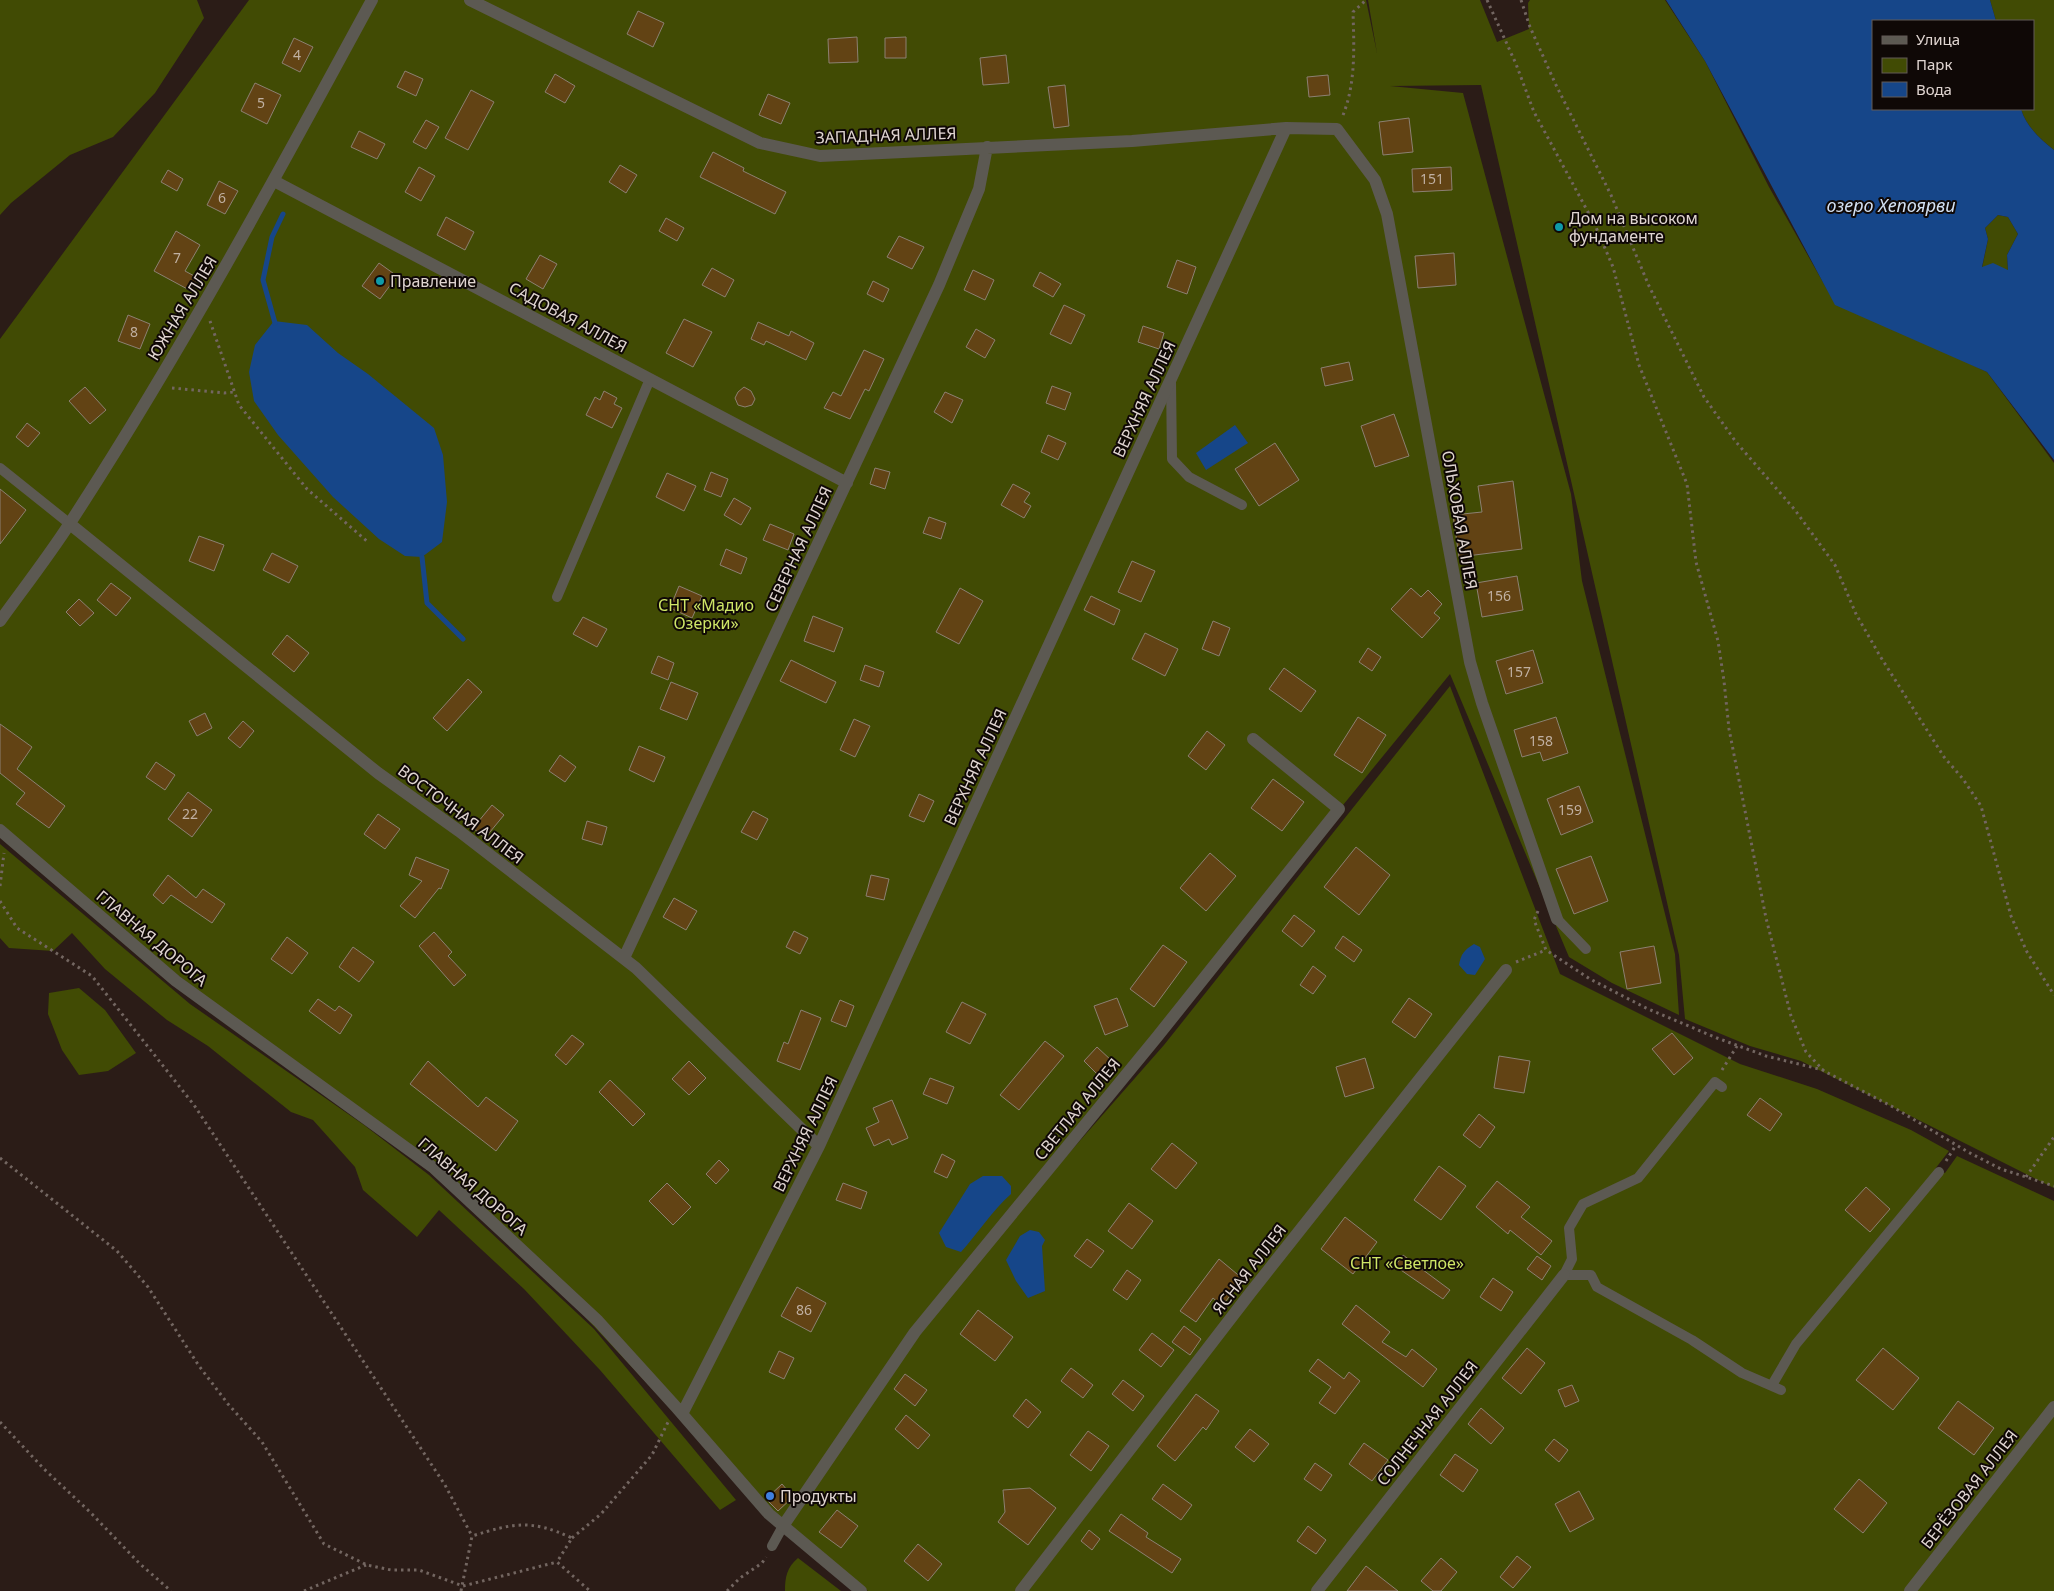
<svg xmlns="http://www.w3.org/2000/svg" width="2054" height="1591" font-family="'Noto Sans',sans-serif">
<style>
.green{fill:#414b04}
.water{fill:#164689;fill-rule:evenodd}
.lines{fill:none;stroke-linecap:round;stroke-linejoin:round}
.stream{stroke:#164689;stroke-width:5}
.building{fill:#624314;stroke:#8c8072}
.path{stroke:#736661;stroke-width:3;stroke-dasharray:2.5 4;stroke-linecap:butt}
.service{stroke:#5c5952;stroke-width:10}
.minor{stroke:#5c5952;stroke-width:12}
.culture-dot{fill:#0f9aa8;stroke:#0f0806;stroke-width:2}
.shop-dot{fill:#3f7fe0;stroke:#0f0806;stroke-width:2}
.labels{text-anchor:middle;stroke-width:4;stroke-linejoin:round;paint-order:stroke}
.number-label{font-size:14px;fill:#c0b0a2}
.street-label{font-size:16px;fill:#e0d5d1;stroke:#0f0806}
.poi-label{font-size:16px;fill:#e0d5d1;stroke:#0f0806;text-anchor:start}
.park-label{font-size:16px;fill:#cfe667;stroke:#0f0806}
.water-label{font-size:18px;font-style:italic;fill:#d1dff2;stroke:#0f0806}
</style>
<rect width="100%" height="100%" fill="#2b1c17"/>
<path class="green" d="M0 0H197L204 18 155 93 113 137 70 155 11 203 0 215Z
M249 0H1366L1377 53 1368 0H1480L1497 42 1529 29 1528 3 1530 0H1665L1705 61 1769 187 1832 298 1987 372 2054 463V1188L1801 1061 1750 1046 1685 1019 1679 955 1481 85 1390 86 1463 93 1571 494 1582 581 1675 954 1679 1015 1612 983 1569 957 1450 674 925 1317 1164 1045 1450 686 1560 974 1740 1064 1817 1089 1911 1130 1949 1151 1935 1169 1945 1173 1957 1156 2054 1201V1591H868L769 1514 559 1289 431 1173 0 836V339Z
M1990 0H2054V150C2040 139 2026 126 2021 109H2033V21H1996Z
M1998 215 2008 217 2018 234 2007 255 2008 270 1982 268 1988 239 1985 228Z
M0 844 190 1004 364 1125 429 1175 594 1329 736 1500 720 1510 600 1370 524 1289 439 1210 417 1237 363 1190 355 1167 313 1120 291 1112 208 1046 167 1020 105 969 72 933 53 951 9 948 0 938Z
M79 988 105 1010 136 1053 108 1071 79 1075 62 1050 48 1014 49 993Z
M798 1558 841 1591H785C785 1577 787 1567 798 1558Z"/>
<path class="water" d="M1666 0H1990L1996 21H1873V109H2021C2026 126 2040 139 2054 150V460L1987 372 1835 305 1705 61ZM1998 215 2008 217 2018 234 2007 255 2008 270 1993 263 1982 267 1988 239 1985 228Z
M274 321 307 325 338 353 368 374 434 428 443 455 447 502 442 542 422 557 405 556 379 539 333 497 278 435 254 401 249 372 255 345Z
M1235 425 1248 443 1206 470 1196 453Z
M1474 944 1480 947 1485 959 1475 975 1467 974 1459 965C1461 954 1464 950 1474 944Z
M983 1176H1002L1011 1186V1194C992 1211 978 1233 961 1252L946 1247 939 1233 970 1184Z
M1030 1230 1039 1232 1045 1240 1042 1246 1045 1291 1028 1298 1016 1281 1006 1260 1020 1236Z"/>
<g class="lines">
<path class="stream" d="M275 323 263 280 272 237 283 214
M422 557 427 603 463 639"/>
</g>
<path class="building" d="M638 11 664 23 653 47 627 34Z
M857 37 858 62 829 63 828 39Z
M906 37V58H885V38Z
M294 38 313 47 300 72 282 63Z
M1006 55 1009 83 983 85 980 58Z
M405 71 423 79 416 96 397 87Z
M555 74 575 86 565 103 545 92Z
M1328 75 1330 95 1309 97 1307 77Z
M255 83 281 95 267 124 241 111Z
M1065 85 1069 126 1054 128 1048 87Z
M471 90 494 102 468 150 445 138Z
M768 94 790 103 781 124 759 115Z
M1409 118 1413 152 1383 155 1379 122Z
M426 120 439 127 426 149 413 142Z
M359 131 385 144 377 159 351 147Z
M713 152 744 168 743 171 786 192 775 214 700 177Z
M620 165 637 175 626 193 609 182Z
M419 167 435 176 421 201 405 192Z
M1451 167 1452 190 1413 192 1412 169Z
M168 170 183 179 177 191 161 182Z
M219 181 238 191 225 214 207 205Z
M446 217 474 232 465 250 437 235Z
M666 218 684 228 677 241 659 231Z
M176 231 200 245 185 271 198 278 191 291 154 271Z
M899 236 924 247 912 269 887 257Z
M1454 253 1456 285 1418 288 1415 256Z
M540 255 557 264 543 289 526 279Z
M1177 260 1196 267 1187 294 1167 287Z
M379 263 397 276 380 299 362 286Z
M712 268 734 280 725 297 702 285Z
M973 270 994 280 985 300 964 290Z
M1040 272 1061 284 1053 297 1033 286Z
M873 281 889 289 883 302 867 294Z
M1064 305 1085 315 1071 344 1050 334Z
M128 315 150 324 140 349 118 341Z
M684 319 712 332 693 367 666 353Z
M758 322 789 336 791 331 814 343 806 360 766 341 764 345 751 339Z
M1143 326 1164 333 1159 349 1138 342Z
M976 329 995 340 985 358 966 347Z
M864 350 884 359 869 391 865 389 850 419 824 408 833 392 841 396Z
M1349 362 1353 380 1325 386 1321 368Z
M1052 386 1071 393 1065 410 1046 403Z
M85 387 106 410 90 424 69 401Z
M744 387 751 391 755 399 752 405 745 407 738 405 735 398 738 392Z
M604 391 617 398 614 404 622 408 612 428 586 415 595 397 600 400Z
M945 392 963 400 952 423 934 412Z
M1394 414 1409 456 1375 467 1361 426Z
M27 423 40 433 28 447 16 437Z
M1048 435 1066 443 1058 460 1041 452Z
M1275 443 1299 480 1259 506 1235 469Z
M875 468 890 472 885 489 870 484Z
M711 472 728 479 721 497 704 490Z
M667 473 696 486 684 511 656 497Z
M1513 481 1522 549 1459 557 1453 515 1482 512 1478 486Z
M1013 484 1030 493 1024 502 1031 506 1024 518 1001 505Z
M0 489 26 510 0 544Z
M734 498 751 508 741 525 724 515Z
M929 517 946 523 941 539 923 533Z
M770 524 794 534 788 550 763 540Z
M199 536 224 545 214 571 189 561Z
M726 549 747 558 741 574 720 565Z
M272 553 298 566 289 583 263 570Z
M1132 561 1155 571 1141 602 1118 592Z
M1517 576 1523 610 1482 617 1476 583Z
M111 583 131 598 116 616 97 600Z
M679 586 702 596 692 618 670 608Z
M960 588 983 601 959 644 936 632Z
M1411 588 1421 597 1428 590 1442 604 1434 613 1440 618 1422 638 1391 609Z
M1091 596 1120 610 1114 625 1084 610Z
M79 599 94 613 80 626 66 612Z
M813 616 843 628 834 652 804 641Z
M583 617 607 629 597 647 573 634Z
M1213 621 1230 628 1219 656 1202 649Z
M1145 633 1178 649 1165 676 1132 659Z
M287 635 309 653 294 672 272 654Z
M1368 648 1381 657 1372 671 1359 662Z
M1533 650 1543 683 1506 694 1496 661Z
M658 656 674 663 668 680 651 673Z
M791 660 836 682 826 703 780 681Z
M865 665 884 672 879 687 860 680Z
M1284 668 1316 691 1301 712 1269 689Z
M468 679 482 692 447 731 433 718Z
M671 682 698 693 687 720 660 709Z
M205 713 212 728 197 736 189 721Z
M1358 717 1386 735 1362 773 1334 755Z
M1556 717 1568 753 1543 761 1540 752 1522 757 1514 730Z
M854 719 870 726 855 757 840 750Z
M243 721 254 731 240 748 228 738Z
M0 724 32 747 17 769 65 806 49 828 16 804 25 793 0 773Z
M1207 731 1225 745 1206 770 1188 756Z
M639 746 665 757 654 782 629 770Z
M560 755 576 767 565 782 549 771Z
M156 762 175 775 165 790 146 777Z
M1273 779 1304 802 1282 831 1251 808Z
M1579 786 1593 822 1561 835 1547 799Z
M188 792 212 810 192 837 168 819Z
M919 794 934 801 924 822 909 816Z
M492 805 504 815 485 838 473 828Z
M753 811 768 819 757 840 741 832Z
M378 814 400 829 385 849 364 834Z
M587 821 607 827 602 845 582 839Z
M1356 847 1390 875 1359 915 1324 887Z
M1210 853 1236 876 1206 911 1180 888Z
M1591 856 1608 901 1574 914 1556 869Z
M416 857 449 870 441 889 439 888 415 918 400 906 422 881 409 875Z
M168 875 196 898 203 889 225 904 212 923 171 895 163 904 153 895Z
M871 875 889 879 884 900 866 896Z
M674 898 697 911 686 930 663 917Z
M1294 915 1315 931 1302 947 1282 931Z
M794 931 808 938 800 954 786 947Z
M434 932 452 952 448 956 466 975 454 986 419 946Z
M1343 936 1362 950 1354 962 1335 948Z
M287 937 308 953 292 974 271 959Z
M1163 945 1187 962 1154 1007 1130 989Z
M1654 946 1661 983 1627 989 1620 952Z
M353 947 374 962 359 982 339 967Z
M1313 966 1326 976 1313 994 1300 985Z
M1117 998 1128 1026 1105 1035 1094 1006Z
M1409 998 1432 1014 1415 1038 1392 1022Z
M318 999 335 1011 339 1006 352 1015 340 1034 309 1011Z
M840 1000 854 1006 846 1027 831 1021Z
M962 1002 986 1014 970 1044 946 1032Z
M801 1010 821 1018 800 1070 777 1061 784 1042 788 1044Z
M1672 1033 1693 1058 1674 1075 1652 1049Z
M572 1035 584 1044 566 1065 555 1055Z
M1045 1041 1064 1056 1019 1110 1000 1095Z
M1097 1047 1112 1061 1099 1076 1084 1061Z
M1499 1056 1530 1061 1524 1093 1494 1088Z
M1365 1058 1374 1088 1345 1097 1336 1067Z
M428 1061 478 1107 486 1097 518 1121 496 1151 410 1084Z
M689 1061 706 1078 689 1095 672 1079Z
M930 1078 954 1087 947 1104 923 1094Z
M610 1080 645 1114 633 1126 599 1092Z
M1760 1098 1782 1114 1770 1131 1747 1115Z
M892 1100 908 1138 892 1145 889 1139 874 1146 866 1128 879 1122 873 1108Z
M1479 1114 1495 1127 1480 1148 1463 1135Z
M1172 1143 1197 1163 1176 1189 1151 1169Z
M942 1154 955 1161 947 1178 934 1172Z
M719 1160 729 1170 716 1184 706 1174Z
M1439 1166 1466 1186 1441 1220 1414 1200Z
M1497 1181 1530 1207 1521 1217 1552 1241 1541 1255 1510 1230 1508 1234 1476 1207Z
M667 1183 691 1207 673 1225 649 1201Z
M843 1183 867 1192 861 1209 836 1200Z
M1866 1187 1890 1209 1870 1232 1845 1210Z
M1129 1203 1153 1221 1132 1249 1108 1231Z
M1345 1217 1377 1242 1353 1274 1321 1249Z
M1087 1239 1104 1251 1091 1268 1074 1256Z
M1403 1255 1450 1290 1443 1299 1395 1266Z
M1537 1256 1551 1266 1542 1280 1527 1269Z
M1219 1259 1243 1279 1222 1306 1213 1298 1196 1322 1180 1311Z
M1127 1270 1141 1280 1127 1300 1113 1290Z
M1493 1278 1513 1292 1501 1311 1480 1297Z
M797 1287 826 1303 811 1332 781 1316Z
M1356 1305 1390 1332 1382 1342 1406 1357 1412 1349 1437 1369 1423 1387 1342 1324Z
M978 1310 1013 1337 995 1361 960 1334Z
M1184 1326 1201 1339 1190 1355 1172 1342Z
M1152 1333 1174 1350 1161 1367 1139 1350Z
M1527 1348 1545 1363 1521 1394 1502 1378Z
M1883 1348 1919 1378 1893 1410 1856 1380Z
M779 1351 794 1358 784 1379 769 1372Z
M1318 1359 1344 1379 1349 1372 1360 1381 1335 1414 1319 1403 1331 1387 1309 1371Z
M1071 1368 1093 1385 1083 1398 1061 1381Z
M905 1374 927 1390 915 1406 894 1389Z
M1123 1380 1144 1396 1133 1411 1112 1394Z
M1572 1385 1579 1401 1565 1407 1558 1390Z
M1196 1394 1219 1411 1206 1430 1203 1427 1175 1461 1157 1446Z
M1026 1399 1041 1412 1028 1428 1013 1416Z
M1958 1401 1994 1428 1974 1455 1938 1428Z
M1481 1408 1504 1428 1491 1444 1468 1424Z
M906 1415 930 1435 918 1449 895 1429Z
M1250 1429 1269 1444 1254 1462 1235 1447Z
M1088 1431 1109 1446 1091 1471 1070 1455Z
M1554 1439 1568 1450 1559 1462 1545 1450Z
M1364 1443 1388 1460 1372 1481 1349 1464Z
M1455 1454 1478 1470 1463 1492 1440 1475Z
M1315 1463 1332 1475 1321 1491 1304 1479Z
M1859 1479 1887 1503 1863 1533 1834 1509Z
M782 1484 793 1497 778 1511 766 1499Z
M1163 1484 1192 1505 1181 1520 1152 1499Z
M1030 1488 1056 1508 1028 1545 998 1522 1005 1512 1003 1490Z
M1579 1491 1594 1519 1570 1532 1555 1504Z
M837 1510 858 1526 841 1548 819 1532Z
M1121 1514 1148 1533 1146 1537 1181 1559 1172 1573 1109 1531Z
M1308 1526 1326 1540 1316 1554 1297 1541Z
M1089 1530 1100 1539 1092 1550 1081 1541Z
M918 1544 942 1564 928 1581 904 1561Z
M1517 1556 1531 1567 1513 1588 1500 1577Z
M1441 1558 1457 1572 1441 1591H1433L1421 1581Z
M1366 1566 1398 1591H1347Z"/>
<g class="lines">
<path class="path" d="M1487 0 1516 64 1534 112 1595 225 1613 267 1639 365 1687 484 1696 562 1718 641 1724 681 1729 729 1766 918 1791 1016 1806 1052 1824 1071 1893 1107 1968 1152 2001 1169 2054 1186
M1521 0 1530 27 1555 83 1611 195 1649 286 1704 397 1736 442 1795 510 1835 565 1856 614 1880 656 1944 757 1963 779 1981 806 2011 916 2027 952 2054 995
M1343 115C1356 83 1354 46 1353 12L1366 0
M210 321 239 405 307 489 369 543
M172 388 224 393 234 392
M0 886 4 853
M0 901 17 928 92 976 194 1105 445 1485 472 1536
M1538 911 1534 920 1546 950 1590 979 1646 1008 1717 1038 1766 1056 1823 1070
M1516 962 1546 950
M1722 1070 1737 1046
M0 1158 117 1251 148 1287 199 1366 228 1404 262 1442 324 1544 367 1565 391 1570H419L463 1586 557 1562 590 1591
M1946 1161 1956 1145
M2026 1177 2054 1137
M0 1422 44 1469 90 1512 139 1563 171 1591
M572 1538 601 1514 652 1455 669 1420
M304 1591 366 1565
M461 1591 472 1536C514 1523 531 1519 572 1538L557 1562
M727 1591 740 1578 762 1563 766 1557"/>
<path class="service" d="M1171 380 1172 459 1189 477 1242 505
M0 468 70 524
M557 597 650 379
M1557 919 1586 949
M1722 1087 1715 1082 1638 1178 1583 1204 1569 1228 1572 1259 1564 1275H1591L1597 1287 1692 1340 1742 1373 1781 1390
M1772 1385 1796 1344 1939 1172
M772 1546 783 1526"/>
<path class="minor" d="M470 0 760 143 820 156 1132 141 1286 128 1337 129 1375 180 1387 214 1470 662 1482 703 1557 919
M274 181 847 483
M70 524 378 773 459 831 636 968 819 1146
M0 621C23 589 48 557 70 523 180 354 276 177 372 0
M0 830 176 981 434 1168 598 1321 676 1407 769 1514 861 1591
M624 958 939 285 979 189 987 147
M682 1414 819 1146 1286 128
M783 1526 915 1332 1157 1037 1339 809 1253 739
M1021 1591 1251 1292 1506 970
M1317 1591 1564 1275
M1910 1591 2054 1407"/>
</g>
<g class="culture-dot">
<circle cx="1559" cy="227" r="5"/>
<circle cx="380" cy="281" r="5"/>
</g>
<circle class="shop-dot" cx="770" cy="1496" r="5"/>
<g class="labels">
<g class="number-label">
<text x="297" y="60">4</text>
<text x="261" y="108">5</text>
<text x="1432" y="184">151</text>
<text x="222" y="203">6</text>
<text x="177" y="263">7</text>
<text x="134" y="337">8</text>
<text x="1499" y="601">156</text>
<text x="1519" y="677">157</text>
<text x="1541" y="746">158</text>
<text x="1570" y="815">159</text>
<text x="190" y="819">22</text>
<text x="804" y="1315">86</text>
</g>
<g class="street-label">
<text transform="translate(886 135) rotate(-2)" y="6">ЗАПАДНАЯ АЛЛЕЯ</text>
<text transform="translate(182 308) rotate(-59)" y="6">ЮЖНАЯ АЛЛЕЯ</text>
<text transform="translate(568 317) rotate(28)" y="6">САДОВАЯ АЛЛЕЯ</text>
<text transform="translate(1144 399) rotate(-65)" y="6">ВЕРХНЯЯ АЛЛЕЯ</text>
<text transform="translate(1460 520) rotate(80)" y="6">ОЛЬХОВАЯ АЛЛЕЯ</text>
<text transform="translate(798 549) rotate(-65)" y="6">СЕВЕРНАЯ АЛЛЕЯ</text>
<text transform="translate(975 767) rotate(-65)" y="6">ВЕРХНЯЯ АЛЛЕЯ</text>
<text transform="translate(461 814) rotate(37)" y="6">ВОСТОЧНАЯ АЛЛЕЯ</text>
<text transform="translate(152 938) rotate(40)" y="6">ГЛАВНАЯ ДОРОГА</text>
<text transform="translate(1077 1109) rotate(-51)" y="6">СВЕТЛАЯ АЛЛЕЯ</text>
<text transform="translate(805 1134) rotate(-64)" y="6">ВЕРХНЯЯ АЛЛЕЯ</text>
<text transform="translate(473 1186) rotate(41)" y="6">ГЛАВНАЯ ДОРОГА</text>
<text transform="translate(1249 1269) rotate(-52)" y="6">ЯСНАЯ АЛЛЕЯ</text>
<text transform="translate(1427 1423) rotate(-52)" y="6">СОЛНЕЧНАЯ АЛЛЕЯ</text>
<text transform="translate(1969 1489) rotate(-52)" y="6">БЕРЁЗОВАЯ АЛЛЕЯ</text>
</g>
<g class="poi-label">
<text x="1569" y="224">Дом на высоком<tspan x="1569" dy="18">фундаменте</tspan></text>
<text x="390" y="287">Правление</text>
<text x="780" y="1502">Продукты</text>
</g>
<g class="park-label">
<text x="706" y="611">СНТ «Мадио<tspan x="706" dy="18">Озерки»</tspan></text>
<text x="1407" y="1269">СНТ «Светлое»</text>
</g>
<g class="water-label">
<text x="1891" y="212">озеро Хепоярви</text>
</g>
</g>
<rect x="1872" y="20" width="162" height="90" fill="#0f0806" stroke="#635a57"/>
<rect x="1882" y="36" width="25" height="8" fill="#5c5952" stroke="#635a57"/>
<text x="1916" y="45" font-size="15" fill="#e0d5d1">Улица</text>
<rect x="1882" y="58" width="25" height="15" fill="#414b04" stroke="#635a57"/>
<text x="1916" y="70" font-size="15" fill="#e0d5d1">Парк</text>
<rect x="1882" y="82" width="25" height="15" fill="#164689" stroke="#635a57"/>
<text x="1916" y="95" font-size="15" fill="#e0d5d1">Вода</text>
</svg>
